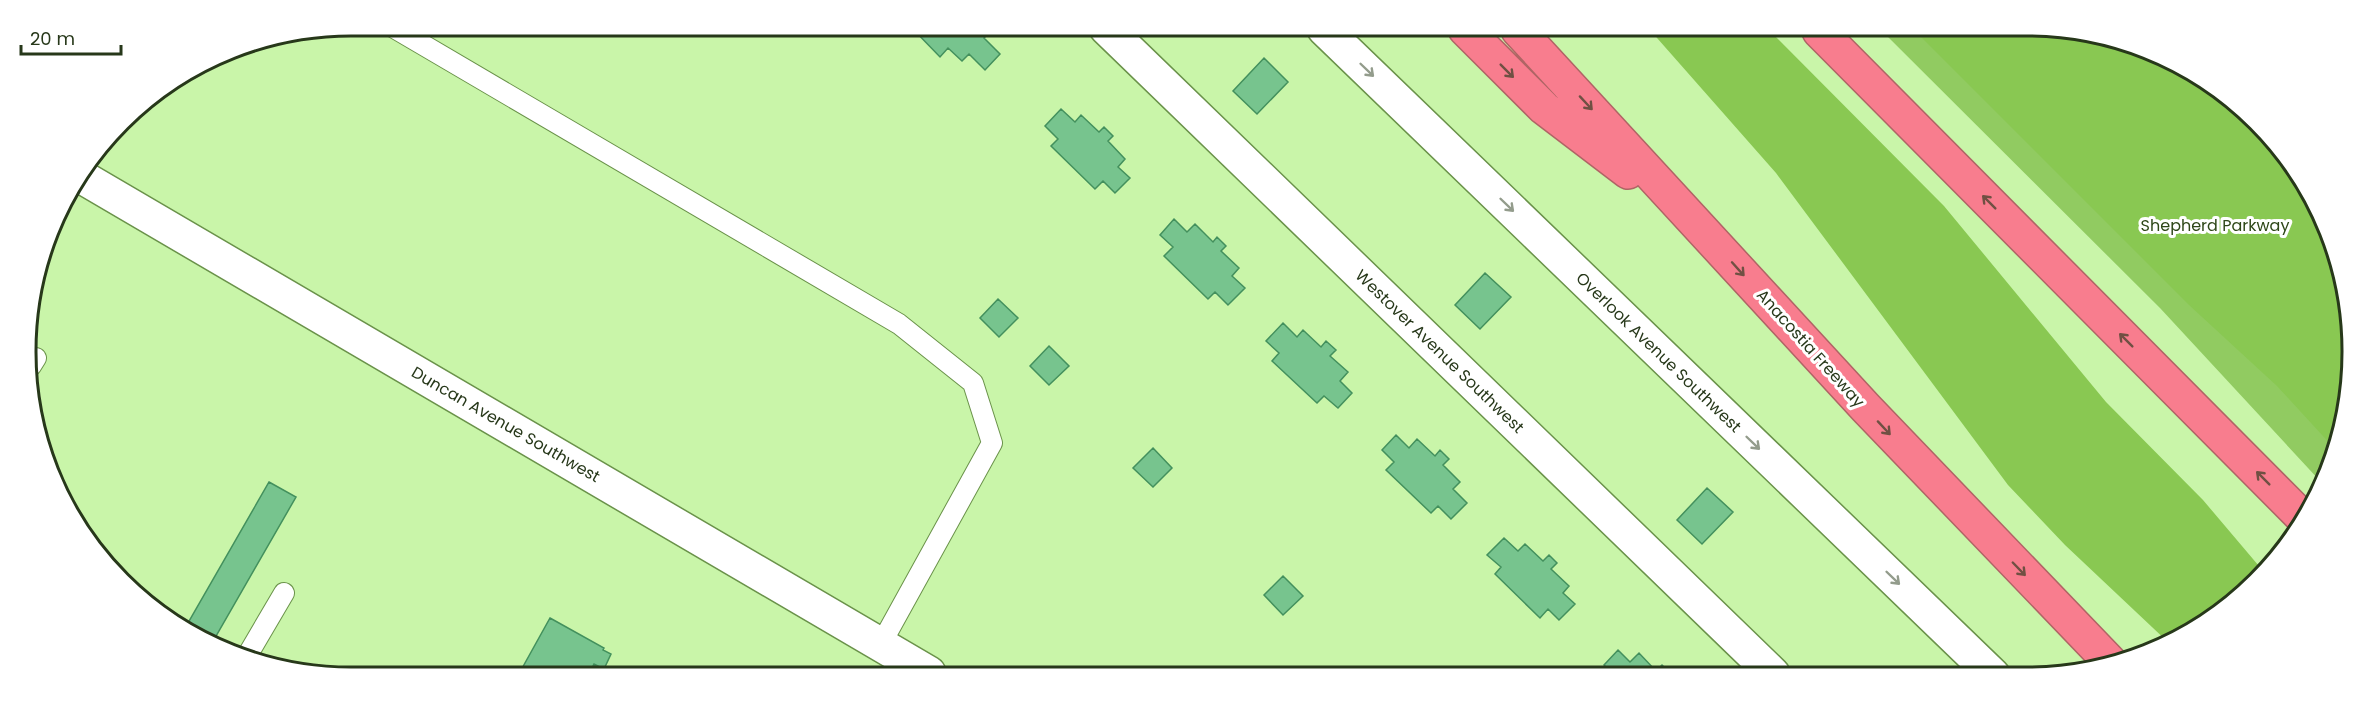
<svg xmlns="http://www.w3.org/2000/svg" width="2378" height="703" font-family="Poppins,sans-serif">
<style>
.green{fill:#91cb61}
.forest{fill:#89c852}
.building{fill:#77c48e;stroke:#43905d;stroke-width:1.5}
.lines{fill:none;stroke-linecap:round;stroke-linejoin:round}
.service-casing{stroke:#6a924a;stroke-width:22}
.minor-casing{stroke:#6a924a;stroke-width:36}
.tertiary-casing{stroke:#6a924a;stroke-width:36}
.motorway-casing{stroke:#af6565;stroke-width:36}
.service{stroke:#fff;stroke-width:20}
.minor{stroke:#fff;stroke-width:33}
.tertiary{stroke:#fff;stroke-width:33}
.motorway{stroke:#f87d8e;stroke-width:33}
.oneway{stroke:#939c8c}
.oneway2{stroke:#705043}
.labels{text-anchor:middle;stroke-width:6;stroke-linejoin:round;paint-order:stroke}
.park-label{font-size:16px;fill:#2e4718;stroke:#fff}
.street-label{font-size:16px;fill:#27381a;stroke:#fff}
.rim{fill:none;stroke:#27381a;stroke-width:3}
</style>
<rect width="100%" height="100%" fill="#c9f5a9"/>
<path class="green" d="M1882 31 2090 32 2207 80 2297 170 2346 288V415L2321 482 2160 308Z"/>
<path class="forest" d="M1650 30 1770 31 1944 206 2106 402 2203 500 2264 572 2257 582 2170 644 2065 545 2008 485 1776 173Z
M1915 31 2090 32 2207 80 2297 170 2346 288V415L2334 448 2277 386 2189 305Z"/>
<path class="building" d="M911 27 989 28 992 30 984 38 1000 54 985 70 969 54 962 61 948 48 940 57Z
M1264 58 1288 82 1257 114 1233 91Z
M1061 109 1075 122 1081 115 1099 132 1104 127 1113 136 1108 141 1125 159 1118 167 1130 178 1115 193 1103 181 1095 189 1051 146 1058 139 1045 126Z
M1174 219 1187 232 1195 224 1213 242 1217 237 1226 246 1221 251 1239 268 1232 276 1245 288 1228 305 1215 292 1208 299 1164 256 1173 247 1160 235Z
M1485 273 1511 297 1480 329 1455 305Z
M998 299 1018 318 999 337 980 318Z
M1283 323 1297 337 1303 330 1321 347 1326 341 1336 350 1330 356 1348 372 1340 381 1352 393 1338 408 1324 396 1317 403 1272 361 1279 353 1266 341Z
M1049 346 1069 366 1049 385 1030 366Z
M1396 435 1409 448 1417 439 1435 456 1440 450 1449 459 1443 465 1460 482 1453 489 1467 503 1451 519 1438 506 1431 513 1386 470 1394 462 1382 450Z
M1153 448 1172 468 1153 487 1133 468Z
M269 482 296 497 212 643 188 634 184 630Z
M1707 488 1733 512 1702 544 1677 520Z
M1504 538 1518 551 1525 544 1543 561 1549 555 1557 563 1551 569 1569 586 1563 593 1575 604 1559 620 1548 609 1540 618 1495 574 1501 567 1487 555Z
M1283 576 1303 596 1283 615 1264 595Z
M550 618 604 648 603 650 611 654 604 669 594 664 590 672H520Z
M1618 650 1630 662 1639 653 1656 671 1662 665 1671 674H1613L1604 665Z"/>
<g class="lines">
<g class="service-casing">
<path id="service" d="M391 26 899 324 973 383 992 443 881 644
M31 366 36 358
M247 656 284 593"/>
</g>
<g class="minor-casing">
<path id="minor" d="M1106 28 1773 674
M82 177 929 673"/>
</g>
<g class="tertiary-casing">
<path id="tertiary" d="M1324 29 1993 675"/>
</g>
<g class="motorway-casing">
<path id="motorway" d="M1465 29 1544 108 1628 172
M1518 30 1866 408 2110 662
M1819 31 2305 520"/>
</g>
<use href="#service" class="service"/>
<use href="#minor" class="minor"/>
<use href="#tertiary" class="tertiary"/>
<use href="#motorway" class="motorway"/>
</g>
<defs><path id="oneway-shaft" d="M-6 0H5M1.5-3L5.5 0L1.5 3" fill="none" stroke-width="1.6" stroke-linecap="round" stroke-linejoin="round" transform="scale(1.5)"/></defs>
<g class="oneway">
<use href="#oneway-shaft" transform="translate(1367 70) rotate(44)"/>
<use href="#oneway-shaft" transform="translate(1507 205) rotate(44)"/>
<use href="#oneway-shaft" transform="translate(1753 443) rotate(44)"/>
<use href="#oneway-shaft" transform="translate(1893 578) rotate(44)"/>
</g>
<g class="oneway2">
<use href="#oneway-shaft" transform="translate(1507 71) rotate(45)"/>
<use href="#oneway-shaft" transform="translate(1586 103) rotate(47)"/>
<use href="#oneway-shaft" transform="translate(1989 202) rotate(-135)"/>
<use href="#oneway-shaft" transform="translate(1738 269) rotate(48)"/>
<use href="#oneway-shaft" transform="translate(2126 340) rotate(-135)"/>
<use href="#oneway-shaft" transform="translate(1884 428) rotate(47)"/>
<use href="#oneway-shaft" transform="translate(2263 478) rotate(-135)"/>
<use href="#oneway-shaft" transform="translate(2019 569) rotate(46)"/>
</g>
<g class="labels">
<g class="park-label">
<text x="2215" y="231">Shepherd Parkway</text>
</g>
<g class="street-label">
<text transform="translate(1811 348) rotate(48)" y="6">Anacostia Freeway</text>
<text transform="translate(1440 351) rotate(44)" y="6">Westover Avenue Southwest</text>
<text transform="translate(1659 352) rotate(44)" y="6">Overlook Avenue Southwest</text>
<text transform="translate(506 424) rotate(30)" y="6">Duncan Avenue Southwest</text>
</g>
</g>
<path d="M0 0H2378V703H0ZM351 36H2027A315 315 0 0 1 2342 351V352A315 315 0 0 1 2027 667H351A315 315 0 0 1 36 352V351A315 315 0 0 1 351 36Z" fill="#fff" fill-rule="evenodd"/>
<path class="rim" d="M351 36H2027A315 315 0 0 1 2342 351V352A315 315 0 0 1 2027 667H351A315 315 0 0 1 36 352V351A315 315 0 0 1 351 36Z"/>
<path d="M21 45v9h100v-9" fill="none" stroke="#27381a" stroke-width="3"/>
<text x="30" y="45" font-size="18" fill="#27381a" stroke="#ffffff" stroke-width="4.5" paint-order="stroke">20 m</text>
</svg>
